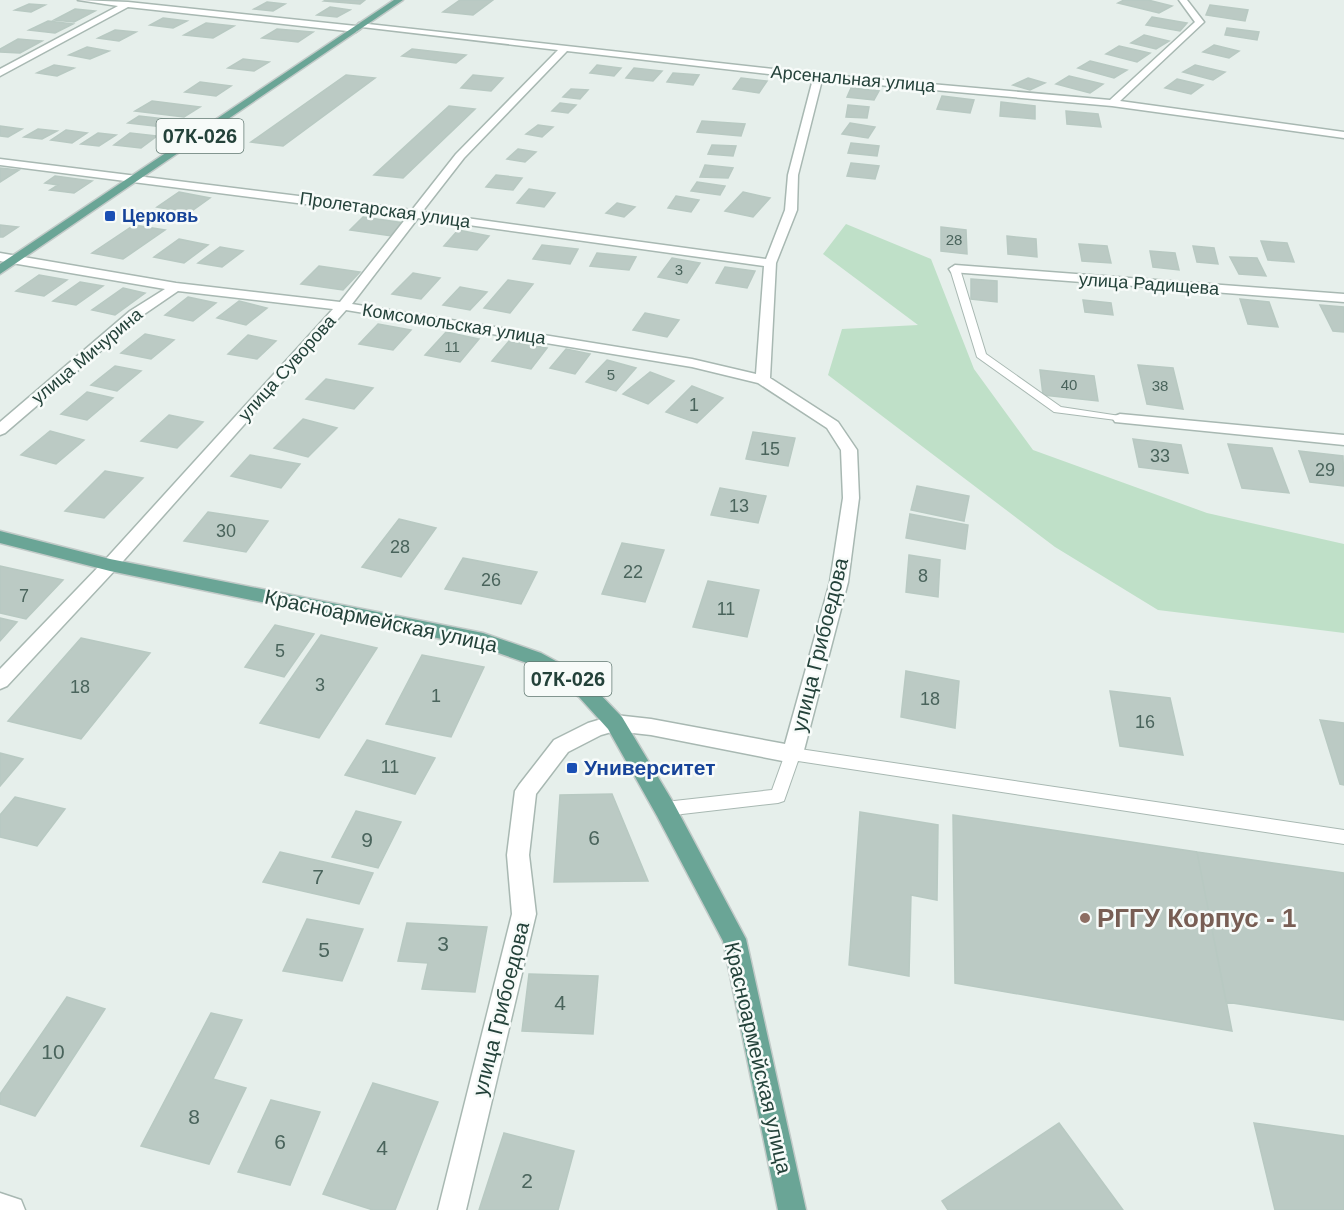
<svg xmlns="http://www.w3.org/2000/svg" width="1344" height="1210" font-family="Arial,sans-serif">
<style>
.green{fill:#bfe0c8}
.building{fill:#bbcac4;stroke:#b8c9c2;stroke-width:1.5}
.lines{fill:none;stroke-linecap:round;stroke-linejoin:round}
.lane-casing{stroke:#a8b8b2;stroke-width:2}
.street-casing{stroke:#a8b8b2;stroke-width:3}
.primary-casing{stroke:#c2cac8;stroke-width:3}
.lane{fill:#fff;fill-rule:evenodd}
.street{fill:#fff;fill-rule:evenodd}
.primary{fill:#6aa596;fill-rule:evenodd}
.transit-dot{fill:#1a4fb4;stroke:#f7fbf9;stroke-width:2}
.education-dot{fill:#8d6e63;stroke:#f7fbf9;stroke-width:2}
.labels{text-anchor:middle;stroke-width:5;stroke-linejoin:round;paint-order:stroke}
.far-number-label{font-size:15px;fill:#4a645c}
.far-street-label{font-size:18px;fill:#24423a;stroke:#f7fbf9}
.far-transit-label{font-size:18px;font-weight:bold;fill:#164399;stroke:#f7fbf9;text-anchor:start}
.number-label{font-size:18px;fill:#4a645c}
.shield{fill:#f7fbf9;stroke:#637a73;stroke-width:1.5}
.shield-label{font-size:20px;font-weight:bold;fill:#24423a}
.street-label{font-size:21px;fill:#24423a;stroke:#f7fbf9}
.transit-label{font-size:21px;font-weight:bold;fill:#164399;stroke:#f7fbf9;text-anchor:start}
.near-number-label{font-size:21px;fill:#4a645c}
.near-education-label{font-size:26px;font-weight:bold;fill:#785e54;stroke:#f7fbf9;text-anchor:start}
</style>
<rect width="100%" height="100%" fill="#e6efeb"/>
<path class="green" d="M846 224 931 259 974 369 1033 450 1207 513 1344 544V633L1158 610 1055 547 828 375 842 329 918 325 823 254Z"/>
<path class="building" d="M326 0H365L360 4 324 1Z
M460 0H493L473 15 443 12Z
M1124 0H1148L1172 6 1159 13 1118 3Z
M267 2 285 4 273 11 254 9Z
M29 4 45 5 31 12 15 10Z
M1210 5 1248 10 1245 21 1206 15Z
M330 7 350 10 337 17 317 15Z
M75 9 95 11 74 22 54 20Z
M1152 17 1187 23 1180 31 1146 25Z
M163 18 187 21 173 28 150 25Z
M48 21 73 24 55 33 29 30Z
M206 23 234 26 213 38 184 35Z
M1227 28 1259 32 1257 40 1225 35Z
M277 29 313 32 298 42 262 38Z
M115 30 136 32 119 41 98 38Z
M1144 35 1169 41 1156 49 1131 43Z
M18 39 42 41 20 53 0 52V49Z
M1214 45 1239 51 1229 58 1203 52Z
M1119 46 1150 53 1137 62 1106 54Z
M87 47 109 51 90 59 69 55Z
M412 49 466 55 456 63 402 56Z
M243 59 269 62 254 71 228 68Z
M1090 61 1127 70 1114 78 1078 68Z
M54 65 74 68 57 76 37 73Z
M597 65 621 68 614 76 590 73Z
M1195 65 1225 72 1213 80 1183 72Z
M634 68 662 71 653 81 626 78Z
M673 73 699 75 693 85 667 82Z
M346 75 375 78 283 146 251 142Z
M473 75 503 78 491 91 461 88Z
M1069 76 1103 84 1090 93 1056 84Z
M741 78 767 81 759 93 733 89Z
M1028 78 1045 83 1030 90 1013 85Z
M1177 79 1203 85 1191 94 1165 88Z
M200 82 231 86 216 96 185 92Z
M851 88 879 91 874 100 847 97Z
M571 89 588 90 580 99 563 97Z
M942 96 974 100 970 113 937 109Z
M152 101 200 107 184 117 135 111Z
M1001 102 1035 106V119L1000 116Z
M560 103 576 105 568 113 552 111Z
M848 105 869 107 867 118 846 117Z
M449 106 475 109 403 178 374 175Z
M1066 111 1098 114 1101 127 1067 124Z
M139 116 183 121 172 128 128 123Z
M702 121 745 124 741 136 697 132Z
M850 123 875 127 868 138 842 134Z
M538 125 553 127 542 137 526 134Z
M0 126 22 129 8 137 0 136Z
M38 129 57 131 42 139 24 137Z
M66 130 87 133 72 143 51 140Z
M98 133 116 135 99 146 81 144Z
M130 133 157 136 141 148 114 145Z
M851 143 879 146 877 156 848 153Z
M712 145 736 146 733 156 708 154Z
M518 149 536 152 525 162 507 159Z
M851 163 879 166 875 179 847 176Z
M705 165 733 168 728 178 700 177Z
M0 168 19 170 0 182Z
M496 175 522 178 513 190 486 187Z
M55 176 92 181 74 193 50 190 58 185 45 183Z
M697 182 725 186 720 195 691 191Z
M529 189 555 193 544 207 517 203Z
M179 192 210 198 189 213 157 207Z
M743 192 770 198 753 217 725 211Z
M676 196 699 200 691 212 668 208Z
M617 203 635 207 624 217 606 213Z
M363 217 405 223 392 236 350 230Z
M0 225 18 227 3 237H0Z
M134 225 165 230 123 259 92 253Z
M941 227 966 230 967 254 941 251Z
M458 230 489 236 477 250 444 246Z
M1007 236 1036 239 1037 257 1008 254Z
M179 239 208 245 184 263 154 257Z
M1261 241 1287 243 1294 262 1268 260Z
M1079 244 1107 246 1111 263 1082 261Z
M542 245 578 249 570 264 533 259Z
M1193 246 1214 248 1218 264 1197 262Z
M220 247 243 251 222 267 198 263Z
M1150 251 1175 253 1179 270 1153 267Z
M597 253 636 257 629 270 590 266Z
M1230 257 1257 258 1266 276 1239 274Z
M672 258 700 263 687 283 658 277Z
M319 266 360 272 343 290 301 284Z
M725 267 755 271 747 288 716 283Z
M413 273 440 278 421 299 392 294Z
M39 275 67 280 44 296 16 291Z
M971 279 997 281V302L971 299Z
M508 280 533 284 510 313 484 308Z
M80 282 103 286 76 305 53 301Z
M460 287 487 292 470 310 443 305Z
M123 288 145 293 115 315 92 310Z
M188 297 216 303 193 321 165 315Z
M1240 299 1269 302 1278 327 1248 324Z
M1083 300 1111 303 1113 315 1085 312Z
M239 301 267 308 246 325 217 318Z
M1320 305 1344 307V332L1333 331Z
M645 313 679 320 667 337 633 330Z
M378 324 411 330 393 350 359 344Z
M446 332 479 339 460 362 425 355Z
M145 334 174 340 151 359 121 353Z
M248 335 276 341 257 359 228 354Z
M509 341 547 348 531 369 492 361Z
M566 349 590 354 575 374 550 368Z
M607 360 636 368 616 391 586 382Z
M1138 365 1173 368 1183 409 1147 404Z
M115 366 141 371 117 391 91 385Z
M1040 370 1094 376 1098 401 1043 395Z
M650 372 674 381 648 404 623 394Z
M326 379 373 388 354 409 306 399Z
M692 386 723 398 697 423 666 412Z
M87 392 113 398 87 420 61 414Z
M169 415 203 422 177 448 141 441Z
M303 419 337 428 308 457 274 448Z
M50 431 84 440 56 464 21 455Z
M753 432 795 438 788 466 746 459Z
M1133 439 1181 445 1188 473 1139 467Z
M1228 444 1272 448 1289 493 1242 488Z
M1299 451 1343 456 1344 486 1310 482Z
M250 455 300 464 281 488 231 476Z
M105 471 143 478 104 518 65 511Z
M917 486 969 496 964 521 911 510Z
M720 488 766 496 758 523 711 515Z
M208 512 268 521 246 552 184 541Z
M910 514 968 525 965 549 906 538Z
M399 519 436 528 401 577 362 567Z
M622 543 664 550 645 602 602 594Z
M909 555 940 560 938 597 906 592Z
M463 558 537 572 521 604 445 589Z
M0 566 63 580 26 619 0 613Z
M708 581 759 590 747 637 693 627Z
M0 618 17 622 0 641Z
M275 625 314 634 284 677 245 667Z
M321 635 377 648 319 738 260 723Z
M81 638 150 653 81 739 8 721Z
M422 655 484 667 451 737 386 724Z
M906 671 959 681 955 728 901 717Z
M1110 691 1170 698 1183 755 1120 746Z
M1320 720 1344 723V785L1340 784Z
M367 740 435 758 415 794 345 775Z
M0 753 23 759 0 786Z
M612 794 648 881 554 882 560 795Z
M15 797 65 809 37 846 0 837V815Z
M356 811 401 822 378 868 332 857Z
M860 812 938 825 937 900 911 895 909 976 849 965Z
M953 815 1197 852 1232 1031 955 983Z
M280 852 373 873 359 904 263 882Z
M1197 852 1344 873V1020L1226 1002Z
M307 919 363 929 342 981 283 971Z
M407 923 487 927 475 992 422 989 428 963 398 961Z
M529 974 598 976 593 1034 522 1031Z
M67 997 105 1009 35 1116 0 1104V1094Z
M211 1013 242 1020 213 1079 246 1088 209 1164 141 1146Z
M373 1083 438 1102 395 1210H373L323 1194Z
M271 1100 320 1112 290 1185 238 1172Z
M1059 1123 1123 1210H948L942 1201Z
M1254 1123 1344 1136V1210H1275Z
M504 1133 574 1151 558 1210H479Z"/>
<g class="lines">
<g class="lane-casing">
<path id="lane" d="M952 267 960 269 986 354 1061 407 1120 416 1126 419 1124 421 1054 412 977 357 950 269Z
M793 748 1344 830V844L798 761 784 801 778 803 665 816 659 814 657 809 659 804 665 802 772 790 785 754 788 749Z"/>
</g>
<g class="street-casing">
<path id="street" d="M78 0 128 2 356 26 360 29 356 32 128 7 0 76V69L118 6Z
M1179 0H1187L1204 22 1120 101 1344 132V138L1112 106 822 80 798 175 797 210 776 263 770 378 838 422 857 450 859 498 848 582 803 754 800 760 793 763 651 735 615 731 601 735 568 752 536 794 529 855 536 914 466 1210H438L512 914 507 855 515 791 519 785 554 740 588 723 615 715 651 719 785 744 830 582 843 498 841 450 827 428 758 383 692 367 346 310 116 569 7 686 0 689V669L104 561 333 309 178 291 140 317 5 433 0 435V422L130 311 165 289 0 261V253L176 283 340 302 407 217 0 165V159L412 210 456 154 558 50 362 27 358 25 359 23 818 74 1110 100 1195 22ZM567 51 813 79 788 175 785 210 766 259 422 212 464 158ZM418 218 764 266 756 374 692 359 352 304Z
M955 265 1344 294V302L951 272 949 269Z
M1120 414 1344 435V445L1115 422 1113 419 1115 416Z
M0 1193 21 1200 25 1210H0Z"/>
</g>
<g class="primary-casing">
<path id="primary" d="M394 0H403L0 274V264Z
M0 531 110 559 483 633 541 653 565 666 593 687 622 717 673 802 746 939 806 1210H778L723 941 657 816 608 729 579 697 551 676 527 663 481 647 110 571 0 543Z"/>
</g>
<use href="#lane" class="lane"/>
<use href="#street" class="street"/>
<use href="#primary" class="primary"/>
</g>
<g class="transit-dot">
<rect x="104" y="210" width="12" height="12" rx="3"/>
<rect x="566" y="762" width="12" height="12" rx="3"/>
</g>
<circle class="education-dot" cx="1085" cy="918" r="6"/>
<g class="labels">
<g class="far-number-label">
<text x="954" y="245">28</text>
<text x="679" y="275">3</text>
<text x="452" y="352">11</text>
<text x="611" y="380">5</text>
<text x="1069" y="390">40</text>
<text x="1160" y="391">38</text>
</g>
<g class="far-street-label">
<text transform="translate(853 79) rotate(5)" y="6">Арсенальная улица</text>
<text transform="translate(385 210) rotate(8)" y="6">Пролетарская улица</text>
<text transform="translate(1149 284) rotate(4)" y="6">улица Радищева</text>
<text transform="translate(454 324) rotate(9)" y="6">Комсомольская улица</text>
<text transform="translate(87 356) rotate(-40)" y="6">улица Мичурина</text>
<text transform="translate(287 368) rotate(-48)" y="6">улица Суворова</text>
</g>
<g class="far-transit-label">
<text x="122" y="222">Церковь</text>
</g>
<g class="number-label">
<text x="694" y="411">1</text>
<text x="770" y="455">15</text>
<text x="1160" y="462">33</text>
<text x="1325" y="476">29</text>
<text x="739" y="512">13</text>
<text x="226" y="537">30</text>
<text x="400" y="553">28</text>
<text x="633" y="578">22</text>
<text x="923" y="582">8</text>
<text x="491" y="586">26</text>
<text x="24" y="602">7</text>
<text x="726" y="615">11</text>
<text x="280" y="657">5</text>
<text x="320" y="691">3</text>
<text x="80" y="693">18</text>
<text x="436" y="702">1</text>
<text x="930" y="705">18</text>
<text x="1145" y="728">16</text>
<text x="390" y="773">11</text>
</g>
<g class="shield">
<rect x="156.5" y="119" width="87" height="34" rx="4.5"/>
<rect x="524.5" y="662" width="87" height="34" rx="4.5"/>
</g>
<g class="shield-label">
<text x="200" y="143">07К-026</text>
<text x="568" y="686">07К-026</text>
</g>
<g class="street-label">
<text transform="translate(381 621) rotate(12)" y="7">Красноармейская улица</text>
<text transform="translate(820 645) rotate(-76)" y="7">улица Грибоедова</text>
<text transform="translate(501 1009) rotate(-76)" y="7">улица Грибоедова</text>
<text transform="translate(758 1058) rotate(77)" y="7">Красноармейская улица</text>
</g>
<g class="transit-label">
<text x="584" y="775">Университет</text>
</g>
<g class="near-number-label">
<text x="594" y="845">6</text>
<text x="367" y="847">9</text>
<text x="318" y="884">7</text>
<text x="443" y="951">3</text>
<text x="324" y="957">5</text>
<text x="560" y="1010">4</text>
<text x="53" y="1059">10</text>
<text x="194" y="1124">8</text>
<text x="280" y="1149">6</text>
<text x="382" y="1155">4</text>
<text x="527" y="1188">2</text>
</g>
<g class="near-education-label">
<text x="1097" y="927">РГГУ Корпус - 1</text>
</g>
</g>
</svg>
